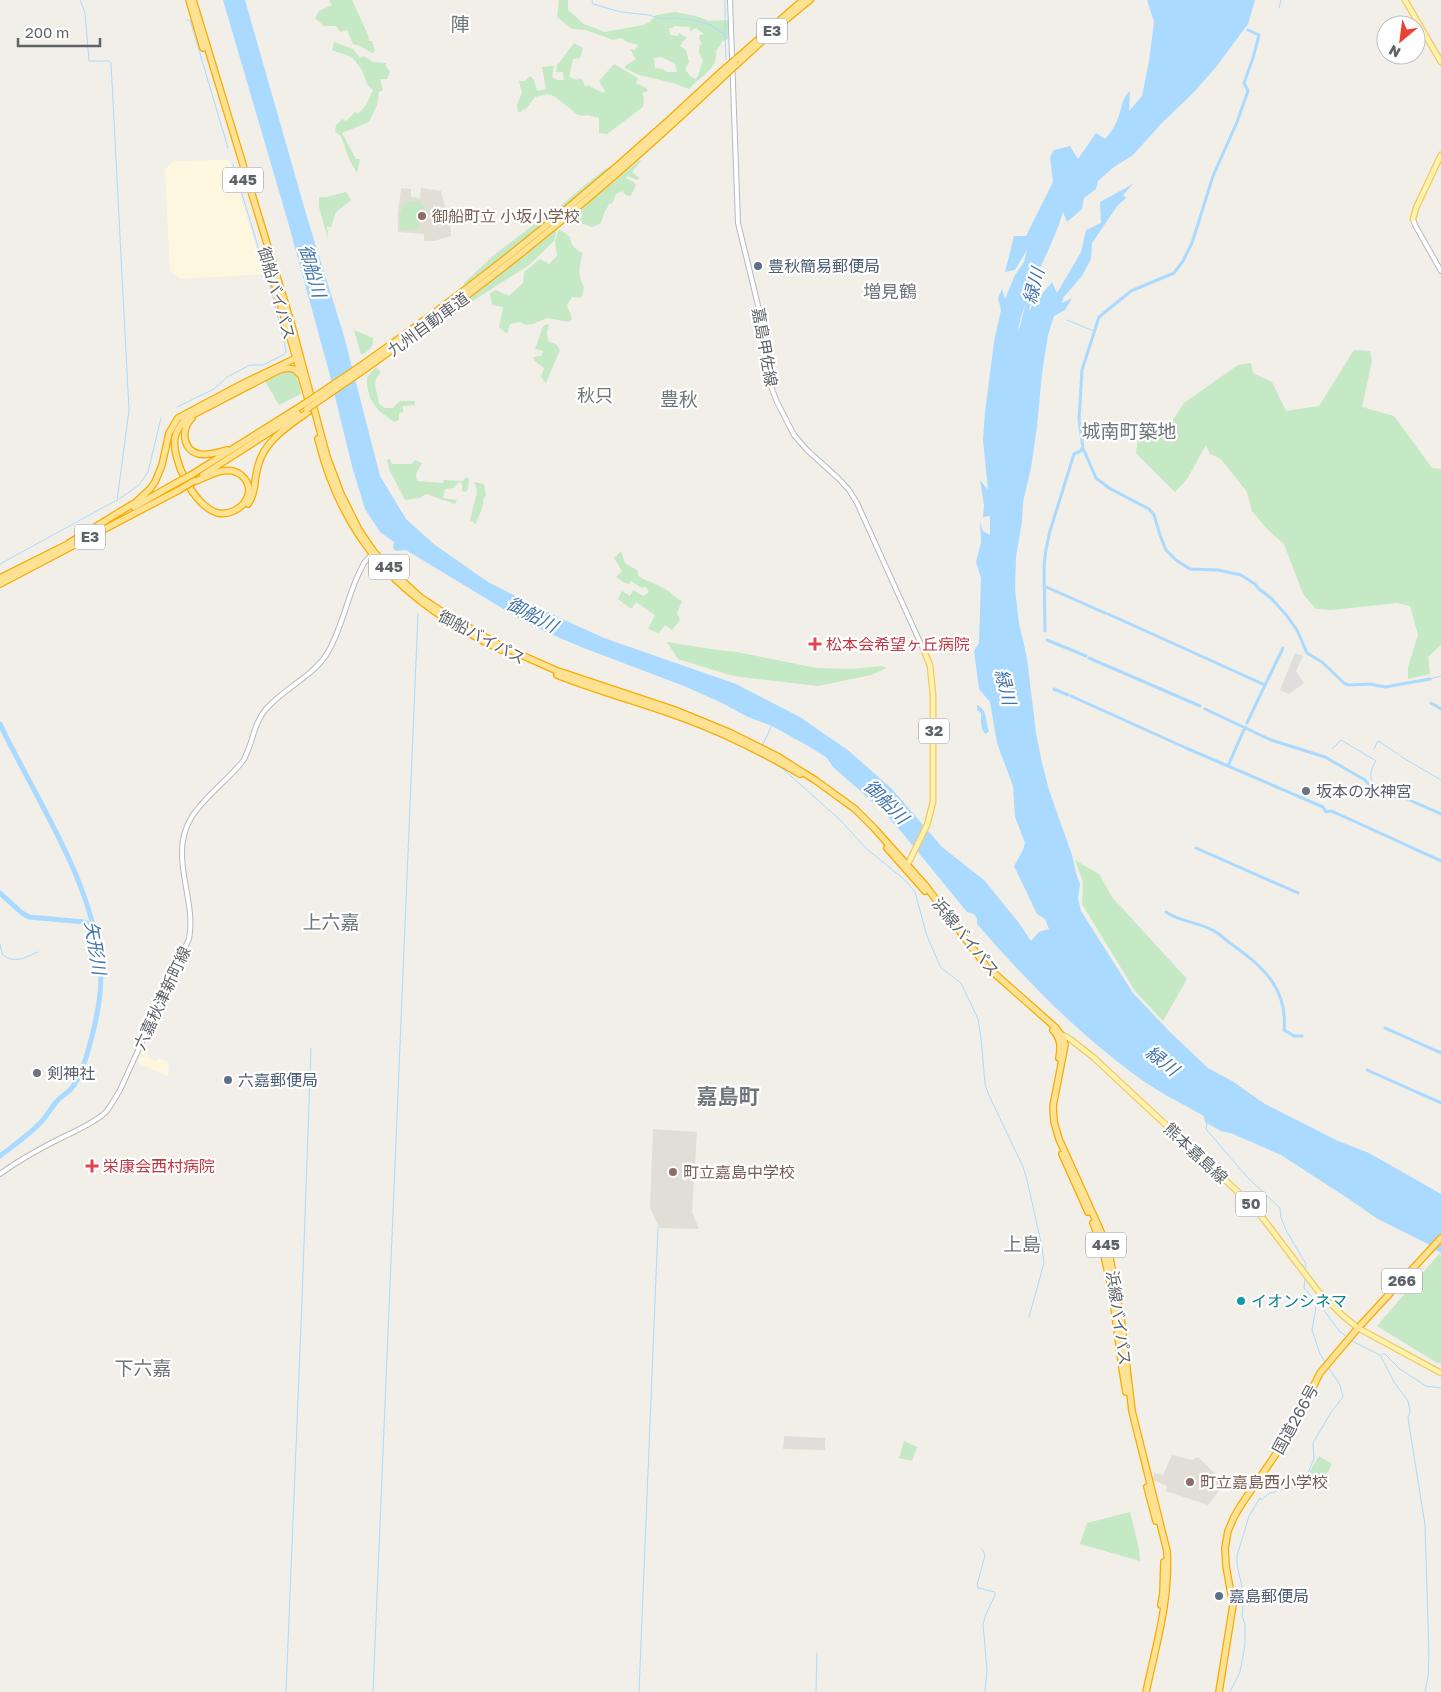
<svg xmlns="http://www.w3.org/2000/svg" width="1441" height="1692" font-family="'Golos Text','Noto Sans JP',sans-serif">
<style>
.commercial{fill:#fef7e0}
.industrial{fill:#e0deda}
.education{fill:#e1ded6}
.green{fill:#c5e8c5;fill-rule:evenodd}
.water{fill:#aadaff}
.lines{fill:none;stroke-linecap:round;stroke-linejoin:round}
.stream{stroke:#aadaff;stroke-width:1}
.canal{stroke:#aadaff;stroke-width:3}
.river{stroke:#aadaff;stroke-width:5}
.secondary-casing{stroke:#b6babf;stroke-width:6}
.primary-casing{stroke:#f2c960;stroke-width:7}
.highway-casing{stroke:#f9ab00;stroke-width:8}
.secondary{stroke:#fff;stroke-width:4}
.primary{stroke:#fff2af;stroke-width:4.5}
.highway{stroke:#fde293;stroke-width:5.5}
.highway-bridge-casing{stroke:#f9ab00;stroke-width:8;stroke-linecap:butt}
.highway-bridge{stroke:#fde293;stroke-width:5.5}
.education-dot{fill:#8d6e63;stroke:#fff;stroke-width:2}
.service-dot{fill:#5c6f8a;stroke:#fff;stroke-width:2}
.health-dot{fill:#e0444e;stroke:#fff;stroke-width:2}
.worship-dot{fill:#6b7280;stroke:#fff;stroke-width:2}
.culture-dot{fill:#0f9aa8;stroke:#fff;stroke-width:2}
.labels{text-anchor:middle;stroke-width:4.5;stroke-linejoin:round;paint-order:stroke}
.shield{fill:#fff;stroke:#8f9295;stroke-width:1}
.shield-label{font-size:15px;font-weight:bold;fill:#5f6368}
.education-label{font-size:16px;fill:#785e54;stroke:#fff;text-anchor:start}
.service-label{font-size:16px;fill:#4e5e75;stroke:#fff;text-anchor:start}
.street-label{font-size:16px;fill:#5f6368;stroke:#fff}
.health-label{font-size:16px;fill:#be3a42;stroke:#fff;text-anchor:start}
.worship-label{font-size:16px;fill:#5b616d;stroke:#fff;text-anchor:start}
.culture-label{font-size:16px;fill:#0d838f;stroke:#fff;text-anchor:start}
.water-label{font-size:18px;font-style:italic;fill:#4174aa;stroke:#fff}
.neighbourhood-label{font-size:18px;fill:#70757a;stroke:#fff}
.quarter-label{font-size:19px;fill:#70757a;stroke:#fff}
.district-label{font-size:21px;font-weight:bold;fill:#70757a;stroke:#fff}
</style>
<rect width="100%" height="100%" fill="#f1efe8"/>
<path class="commercial" d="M227 160 230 162 264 274 180 279 170 271 165 169 174 161Z
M142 1049 146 1050 149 1058 152 1060 157 1061 158 1058 168 1062 167 1066 169 1067 168 1076 140 1064 138 1060Z"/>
<path class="industrial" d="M1295 653 1303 656 1296 671 1304 683 1289 694 1280 690Z
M784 1436 825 1438V1450L783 1449Z"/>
<path class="education" d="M401 188 411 189V197L420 198 421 188 441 191 451 229V236L434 241H424V234L398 232V213Z
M653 1129 697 1132 692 1212 699 1229 659 1228 650 1207Z
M1172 1455 1192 1460 1198 1457 1225 1483 1208 1505 1166 1491 1167 1486 1153 1480 1154 1473 1163 1475Z"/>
<path class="green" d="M329 0H352L368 35 369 41H372L375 51 372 53 360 46 353 44 347 30 340 32 336 26H324L315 18 319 11 332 5Z
M559 0H568V10L584 24 605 32 643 25 650 22 656 15 675 12 696 16 709 21 728 20V39L722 41 720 46 716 50C719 69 700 76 689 89L673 83 639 75 625 68V66L636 59 630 49 635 50 638 45 627 42 621 38 613 40 586 30 572 29 557 17ZM674 26 690 27V31L696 28 704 34 700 35 699 39 702 44 699 46V53L703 60 698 76 695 79 690 76 685 69 689 62 686 50 680 46 682 42 687 38 679 33 678 36 670 35 669 28H672ZM662 57 675 64 677 72H667L663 69 655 68 654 58Z
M334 42 353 49 360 58 364 56 373 62 386 63V66L390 72 387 79H380L383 90 379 92 377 105 369 122 342 133 356 159H360L357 173 349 159 341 136 335 132 336 125 342 119 346 121 355 112 358 114 366 105 373 90 367 84 362 70 352 57 332 50Z
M574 43 583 48 580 58 573 59 569 77 577 80 579 78 583 80 585 87 588 85 603 93 605 91 599 81 614 64 638 78 636 83 646 88 648 91 642 93 644 98 643 107 607 134 599 133V118L587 115 584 116 578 115 554 96 547 94 535 97 525 110 523 109 521 112H518L517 105 522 93 519 81H525L530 76 534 80 537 91 546 89 542 67 554 66 552 77 557 80H564L563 72H556L557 64 559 63Z
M640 160 641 161 632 172 639 178 638 180 627 176 626 178 636 184 634 190 630 196 626 195 622 191 616 194 612 204 610 203 604 213 601 223 592 227 581 223 574 215Z
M607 168 609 170 582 194 465 287 464 283 494 255 540 220 550 215 586 184Z
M346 192 351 200 336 212 331 227 327 226 328 239 319 207V197H327Z
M405 201H420L424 207 418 228 412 230 402 231C396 222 401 210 405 201Z
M557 229 554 241 529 265 468 304V299L479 289Z
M559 229 570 237C571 246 575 249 583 253 579 266 577 275 584 287L582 296 580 298 572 297 567 305 572 319 569 322 547 318 533 324 526 325 520 322 510 324 507 334 499 327 503 307 492 305 490 293 496 290 509 296 523 283 524 272 540 259 549 264 557 256 555 241Z
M549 324 547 332 548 341 556 344 560 350 546 383 541 377 544 368 535 361 533 357 541 356 543 351 535 349C539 340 540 333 544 325Z
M354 330 373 338C374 347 369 351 361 355Z
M1354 350 1370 351 1372 361 1362 407 1394 416 1432 468 1441 469V645L1428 657 1430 674 1408 679V667L1418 635 1410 606 1397 603 1331 610 1316 609 1303 594 1284 544 1268 530 1252 511 1247 492 1221 459 1210 454 1206 445 1187 479 1175 492 1136 453 1138 437H1159L1169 426 1184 403 1238 365 1251 363 1253 373 1272 382 1286 411 1319 406Z
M376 367 381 372C370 384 378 390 379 404L385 408H393L400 401H415V405L403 406V412L399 413V420L394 422 378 410 370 398 367 385V377Z
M288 370C298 374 300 385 301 394L279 405 265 381 281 372Z
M387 459H390L392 464H412L415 460 422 463 416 474 417 481 443 483 444 480 463 481 465 478H469L468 488 466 492 462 491V483L459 482 453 488 445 489 443 498 457 500 455 504 426 494 419 498 405 500 389 469Z
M474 482 484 484 486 495C482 500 484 502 482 507 481 513 477 519 476 524L470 520C472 516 472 511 473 507 476 498 479 491 474 482Z
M621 551 625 563 638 571V576C647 581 656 584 665 589 672 593 675 598 682 601L677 613 680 620 672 630 665 625 659 633 648 629 655 615 636 602 632 608H630L618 599 622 591 630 596 633 590 643 596 649 592 646 587 642 588 631 581 629 584 623 582 616 577 622 571 614 558Z
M667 642 717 650 737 652 816 668 852 669 882 666 887 668 871 675 818 686 733 676 678 659Z
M1075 860 1099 874 1112 897 1187 979 1163 1021 1135 991 1082 904 1083 882Z
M1439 1254 1441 1256V1363H1437L1377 1326Z
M904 1441 917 1447 912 1461 899 1458Z
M1319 1456 1332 1464 1322 1482 1308 1474Z
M1130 1512 1139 1549 1140 1561 1080 1544 1087 1523Z"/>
<path class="water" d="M223 0H245L309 224 344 336 380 476 406 519 435 545 488 582 549 613 604 638 736 684 800 717 849 751 892 789 942 847 984 880 1019 923 1031 941 1039 932 1049 929 1045 919 1037 914 1014 866 1023 850 1025 843 1015 817 1013 786 997 743 990 702 979 689 974 651 979 643 981 578 976 562 981 542 980 522 983 531 990 535V516L983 517 984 505 980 480 988 490 983 440 985 412 994 342 1001 310 998 298 1002 289 1005 299 1015 275 1024 262 1027 250 1015 270 1005 272 1014 236H1026L1053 182 1050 157 1054 150 1070 146 1078 159 1096 133 1105 139C1111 132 1115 126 1118 118 1122 109 1122 97 1130 91L1129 111 1142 96 1149 61 1154 22 1147 0H1255L1248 24 1216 67 1195 91 1161 124 1133 155 1114 167 1098 181 1096 189 1084 198 1082 209 1067 222 1063 212C1051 252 1026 289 1018 330L1032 306 1052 282 1057 293 1081 252 1086 230 1101 223 1100 202 1133 184 1123 195 1126 198 1118 205 1092 243 1091 259 1082 276 1063 298 1062 303 1072 298 1065 310 1054 316 1048 335 1042 373 1037 427 1031 468 1023 502 1022 521 1016 557 1015 589 1019 623 1027 658 1036 733 1042 763 1049 790 1072 855 1076 873 1080 884 1078 898 1081 911 1133 993 1170 1032 1208 1068 1232 1081 1265 1104 1336 1140 1369 1153 1441 1194V1253L1426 1243 1376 1218 1349 1199 1281 1155 1233 1134 1221 1131 1205 1122 1204 1116C1181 1103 1156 1091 1135 1075 1076 1032 1025 979 977 924V919L974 914 967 912 904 835 881 809 833 767 827 758 810 747 772 726 748 717 722 703 684 686 581 647 530 625 406 550 396 551 393 548 394 542 380 532 365 509 353 470 328 368 288 222Z
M977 705C988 710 985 721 989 731L986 734C980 730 981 720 981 713L977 710Z"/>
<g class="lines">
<path class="stream" d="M80 0 85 13 89 61H109L111 63 129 410 117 501
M592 0 593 4 621 12 649 15 662 19 675 18 692 20 711 25 725 35 726 60
M725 0V34
M1279 8 1281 0
M186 20H190L228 148
M233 164 265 270
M1067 320 1094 331
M177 407 214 389 227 377 250 365H263L285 354 286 350 270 285
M119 499 138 486 148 472 161 418
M0 564 115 501
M1430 679 1441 676
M762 746 772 725
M1332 749 1341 740 1376 761C1366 777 1371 783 1385 793L1401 791
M1374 749 1378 741 1398 754
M759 754 783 769 838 818 867 849 906 881 915 892 927 936 941 968 961 983 978 1019 981 1038 985 1084 988 1093 1023 1167 1027 1180 1042 1247 1044 1263 1029 1317
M1400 756 1441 780
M0 944 2 954C15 965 25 957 38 952
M1207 1123 1206 1129 1247 1177 1280 1208 1281 1218 1287 1232 1306 1264 1305 1270
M1305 1277 1304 1288 1317 1302 1312 1330 1320 1354 1326 1364
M1318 1302 1339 1331 1347 1337
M1350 1340 1380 1355 1394 1382 1408 1401 1410 1411 1408 1418 1425 1525 1429 1656 1428 1677 1425 1692
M1381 1355 1384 1353 1400 1369 1426 1386 1441 1388
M982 1549 985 1555 977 1585 978 1588 995 1592V1595L986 1614 983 1624 987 1670 985 1692
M286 1692 302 1301 311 1048
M373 1692 418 614
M639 1692 658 1228
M816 1692 817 1653
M1230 1692 1240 1672 1245 1645V1624L1242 1616 1244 1595 1237 1565V1556L1249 1516 1260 1498 1261 1500 1270 1493 1277 1491 1295 1487 1305 1479 1314 1459 1313 1443 1332 1411 1343 1397 1340 1385 1328 1367"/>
<path class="canal" d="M1248 30 1259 35 1253 58 1244 83 1248 91 1237 122 1213 176 1192 243 1183 261 1174 273 1131 291 1099 317 1082 370 1079 419 1083 448 1096 478 1109 488 1149 509 1154 515 1160 535 1166 550 1176 560 1190 569 1218 570 1241 575 1255 584 1259 589 1272 599 1287 616 1297 630 1307 653 1322 662 1344 683 1348 685 1370 684 1385 687 1430 679
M1044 586 1105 613
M1108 614 1221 665
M1045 631 1044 566 1046 549 1050 531 1074 454 1081 451 1082 448
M1047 640 1086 656
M1089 658 1200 706
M1223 666 1265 685 1247 723
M1265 685 1283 648
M1054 689 1068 695
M1071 696 1184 747
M1431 703 1441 709
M1205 709 1271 740 1325 757 1365 780 1370 786 1383 797 1400 796 1441 814
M1186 748 1228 766 1245 727
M1228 766 1323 807 1326 812 1331 811 1336 813 1441 861
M1196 848 1298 893
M1166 912C1180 922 1198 922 1212 930 1220 933 1226 941 1234 946 1264 967 1288 990 1284 1030L1294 1036H1302
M1385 1028 1441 1053
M1367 1070 1441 1103"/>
<path class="river" d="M1023 325 1033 282
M0 724C36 800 92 879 100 965 103 988 98 1013 92 1036 88 1051 82 1076 71 1089 67 1094 61 1096 57 1101 51 1108 47 1116 41 1122 29 1135 14 1145 0 1156
M0 893 22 913 29 917 84 922 94 926"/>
<g class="secondary-casing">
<path id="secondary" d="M730 0 738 223 764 330 766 369 768 379 777 402 794 435 807 450 839 479 849 490 857 503 924 651
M1413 219 1415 225 1441 271
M0 1174C19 1160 39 1149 61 1138 76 1131 92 1124 105 1113 111 1106 115 1098 120 1090L189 939C197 899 168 857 191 818 204 797 227 781 243 761 253 744 253 724 266 709 284 688 314 676 328 652 342 628 347 598 359 573L364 563 373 553"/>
</g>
<g class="primary-casing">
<path id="primary" d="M1405 0 1441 62
M1413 219 1416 208 1441 155
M904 865 908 864 927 825 933 802V695L930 665 924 651
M1061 1034 1070 1039 1093 1057 1253 1206 1265 1221 1318 1291 1342 1315 1358 1328 1441 1373"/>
</g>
<g class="highway-casing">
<path id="highway" d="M189 0 203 48
M193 0 292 326 327 457 341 494 359 530 374 552 395 574 420 597 444 613 499 645 555 670 675 710 731 733 777 756 815 780 855 809 874 828 925 885 986 966 1055 1027 1064 1039 1065 1045 1053 1106 1054 1122 1059 1139 1101 1232 1110 1258 1121 1318 1132 1411 1167 1551C1170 1600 1156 1645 1146 1692
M736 59 803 0
M736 65 782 23 810 0
M272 275 309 403
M359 367C488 277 607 180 721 72
M361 372C423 328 486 283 545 234 607 184 666 131 724 76
M192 418C181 429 182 450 199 454 208 456 218 452 227 450
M318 439C344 544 404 603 501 650
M191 475 304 404
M203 475 298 414
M191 483C206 478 226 463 241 475 261 492 239 517 218 513 194 507 171 459 175 437 177 429 182 423 187 418L279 370C286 368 294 366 299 374
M248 504C256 492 254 480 258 466 264 441 288 426 308 412
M134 507 176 483
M69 543 136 502 150 489 155 482 162 465 169 433 178 418 244 383 298 357
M0 578 72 542
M0 584 179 490
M557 675C597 691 639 702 680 717 722 732 762 752 800 774
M887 848 925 891
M1053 1030C1061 1039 1061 1047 1059 1058
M1062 1154 1088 1212
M1093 1223C1116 1280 1115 1333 1126 1392
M1147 1487 1156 1521
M1161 1605 1163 1593 1164 1562
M1219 1692 1233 1605 1226 1566 1225 1548 1228 1531 1234 1517 1241 1505 1278 1451 1294 1425 1320 1373 1358 1328 1441 1238"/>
</g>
<use href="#secondary" class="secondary"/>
<use href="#primary" class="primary"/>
<use href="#highway" class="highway"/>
<g class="highway-bridge-casing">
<path id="highway-bridge" d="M721 72 736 59
M724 76 736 65
M304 404 359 367
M307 409 361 372
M176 483 191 475
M179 490 194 481"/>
</g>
<use href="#highway-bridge" class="highway-bridge"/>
</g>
<g class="education-dot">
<circle cx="422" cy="216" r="5"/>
<circle cx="673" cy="1172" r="5"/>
<circle cx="1190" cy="1482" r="5"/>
</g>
<g class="service-dot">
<circle cx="758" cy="266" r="5"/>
<circle cx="228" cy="1080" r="5"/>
<circle cx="1219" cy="1596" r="5"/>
</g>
<g class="health-dot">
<path d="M812.5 636.5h5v5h5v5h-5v5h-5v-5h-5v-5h5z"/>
<path d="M89.5 1158.5h5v5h5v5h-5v5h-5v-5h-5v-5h5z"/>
</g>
<g class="worship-dot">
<circle cx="1306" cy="791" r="5"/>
<circle cx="37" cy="1073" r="5"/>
</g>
<circle class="culture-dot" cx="1241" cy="1301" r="5"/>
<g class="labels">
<g class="shield">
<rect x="757" y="18.5" width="30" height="25" rx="4"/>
<rect x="223" y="167.5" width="40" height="25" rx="4"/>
<rect x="75" y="524.5" width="30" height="25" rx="4"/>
<rect x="369" y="554.5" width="40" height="25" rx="4"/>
<rect x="919" y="718.5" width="30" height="25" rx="4"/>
<rect x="1236" y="1191.5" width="30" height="25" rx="4"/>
<rect x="1086" y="1232.5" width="40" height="25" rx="4"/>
<rect x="1382" y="1268.5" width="40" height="25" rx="4"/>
</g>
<g class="shield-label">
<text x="772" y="36">E3</text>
<text x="243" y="185">445</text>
<text x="90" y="542">E3</text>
<text x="389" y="572">445</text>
<text x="934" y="736">32</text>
<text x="1251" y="1209">50</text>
<text x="1106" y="1250">445</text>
<text x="1402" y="1286">266</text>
</g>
<g class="education-label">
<text x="432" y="222">御船町立 小坂小学校</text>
<text x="683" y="1178">町立嘉島中学校</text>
<text x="1200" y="1488">町立嘉島西小学校</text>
</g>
<g class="service-label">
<text x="768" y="272">豊秋簡易郵便局</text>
<text x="238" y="1086">六嘉郵便局</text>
<text x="1229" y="1602">嘉島郵便局</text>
</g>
<g class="street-label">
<text transform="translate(277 293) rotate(74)" y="6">御船バイパス</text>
<text transform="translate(428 324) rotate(-36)" y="6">九州自動車道</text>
<text transform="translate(765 347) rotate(80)" y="6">嘉島甲佐線</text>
<text transform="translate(482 637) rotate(28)" y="6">御船バイパス</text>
<text transform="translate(966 937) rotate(51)" y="6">浜線バイパス</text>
<text transform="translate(162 998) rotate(-65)" y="6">六嘉秋津新町線</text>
<text transform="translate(1196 1153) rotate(43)" y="6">熊本嘉島線</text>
<text transform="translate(1119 1318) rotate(82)" y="6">浜線バイパス</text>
<text transform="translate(1295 1419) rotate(-61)" y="6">国道266号</text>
</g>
<g class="health-label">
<text x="826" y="650">松本会希望ヶ丘病院</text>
<text x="103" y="1172">栄康会西村病院</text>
</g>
<g class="worship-label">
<text x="1316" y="797">坂本の水神宮</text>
<text x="47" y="1079">剣神社</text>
</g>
<g class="culture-label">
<text x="1251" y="1307">イオンシネマ</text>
</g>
<g class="water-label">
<text transform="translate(312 271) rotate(74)" y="6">御船川</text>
<text transform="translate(1034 286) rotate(-75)" y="6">緑川</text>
<text transform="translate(532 615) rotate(28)" y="6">御船川</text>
<text transform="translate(1005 687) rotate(76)" y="6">緑川</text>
<text transform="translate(886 802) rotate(45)" y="6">御船川</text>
<text transform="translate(95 948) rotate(81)" y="6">矢形川</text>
<text transform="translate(1162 1061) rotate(38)" y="6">緑川</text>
</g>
<g class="neighbourhood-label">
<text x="890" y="298">増見鶴</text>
<text x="595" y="402">秋只</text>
</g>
<g class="quarter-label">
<text x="460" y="31">陣</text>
<text x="679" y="406">豊秋</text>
<text x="1129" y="438">城南町築地</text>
<text x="331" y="929">上六嘉</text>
<text x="1022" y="1251">上島</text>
<text x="143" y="1375">下六嘉</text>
</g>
<g class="district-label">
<text x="728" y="1104">嘉島町</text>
</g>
</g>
<g transform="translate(1401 40) rotate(209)"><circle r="24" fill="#ffffff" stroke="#bfc1c3"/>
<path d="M0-4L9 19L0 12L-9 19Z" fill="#ea4335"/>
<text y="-8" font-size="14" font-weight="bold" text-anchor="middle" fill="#5f6368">N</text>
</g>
<path d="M18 38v8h82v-8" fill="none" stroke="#5f6368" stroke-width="2.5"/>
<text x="25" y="38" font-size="15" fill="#5f6368" stroke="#ffffff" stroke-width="4" paint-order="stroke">200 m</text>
</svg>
